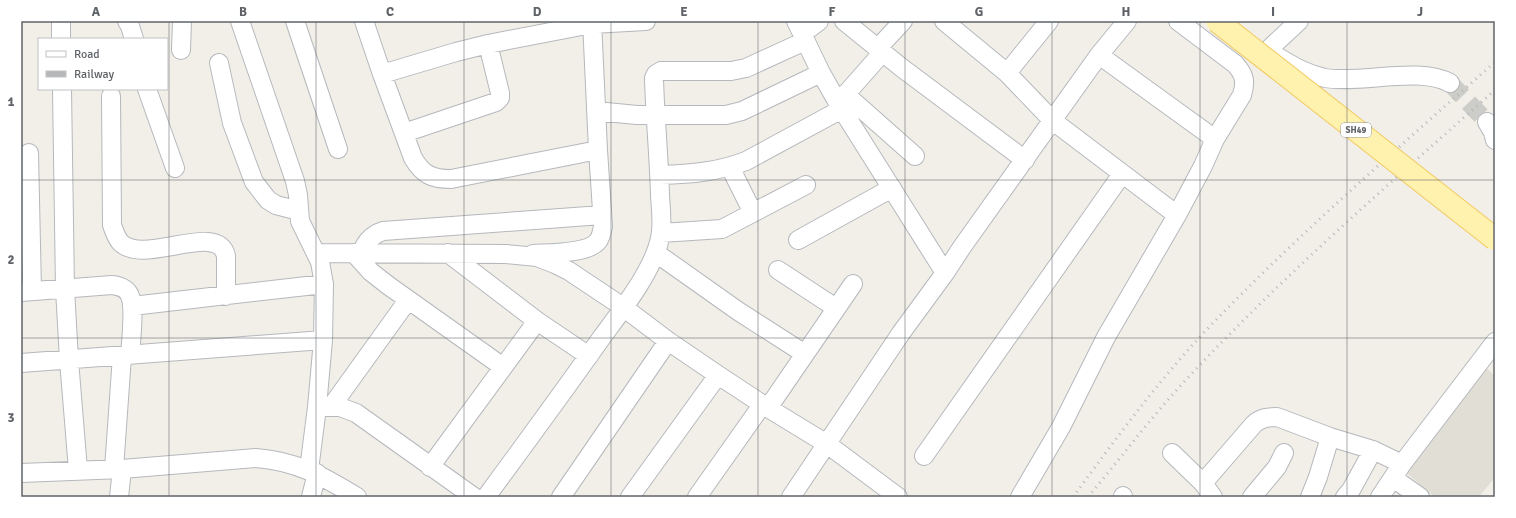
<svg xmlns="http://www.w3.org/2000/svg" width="1516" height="518" font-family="Signika,sans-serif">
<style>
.education{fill:#e1ded6}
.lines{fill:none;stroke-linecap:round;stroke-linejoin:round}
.minor-tunnel{stroke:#ccccc8;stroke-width:18;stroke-dasharray:18 9;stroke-linecap:butt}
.minor-casing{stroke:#b5b8bc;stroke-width:20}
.minor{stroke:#fff;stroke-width:18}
.rail{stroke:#b6b7b8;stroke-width:3;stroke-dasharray:1 5;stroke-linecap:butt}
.major-bridge-casing{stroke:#f2c960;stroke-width:24;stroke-linecap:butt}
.major-bridge{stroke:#fff2af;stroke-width:22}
.grid{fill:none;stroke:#5f6368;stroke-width:1;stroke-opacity:0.55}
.labels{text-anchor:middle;stroke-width:4;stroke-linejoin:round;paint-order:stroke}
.shield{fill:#fff;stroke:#8f9295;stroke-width:1}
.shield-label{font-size:9px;font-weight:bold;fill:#5f6368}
.neatline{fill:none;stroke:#5f6368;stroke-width:1.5}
.grid-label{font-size:13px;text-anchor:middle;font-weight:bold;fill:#5f6368}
</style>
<rect width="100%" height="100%" fill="#f1efe8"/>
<path class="education" d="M1483 365 1495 376V477L1479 497H1435L1404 471Z"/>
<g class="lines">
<path class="minor-tunnel" d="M1450 83 1487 122"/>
<g class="minor-casing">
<path id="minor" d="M61 21V39
M127 21 130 26 134 39
M240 21 295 181 298 195 300 221 320 262 324 284 323 340 317 407 309 470
M295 21 338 149
M364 21 382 74 413 158C423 175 432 179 451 179L598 150
M796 21 821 73 838 103 945 273
M844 21 902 68 1025 160
M944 21 1007 73 1053 121 1177 215
M802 34 819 21
M877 49 903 21
M181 50 182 21
M1268 50 1299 21
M1273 54C1290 64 1305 74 1325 78 1361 84 1419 66 1450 83
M1099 55 1215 139
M219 63 232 123 254 182 268 200 276 205 299 211
M1007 73 1049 21
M382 74 456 52 488 44 592 24 646 21
M62 89 65 289 69 360 78 470
M147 89 175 168
M845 94 915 156
M111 96 112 225C114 231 116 237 120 242 143 267 218 220 226 256V296
M838 103 882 53
M596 111 637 115H726L742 111 821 73
M1487 122 1493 132 1495 140
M404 133 496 102 500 98V93L488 44
M29 153 32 291
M730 167 753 213
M660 175C691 174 717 172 746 161L842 109
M661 233 722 229 806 185
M798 240 892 188
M316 253 506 254 537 257 555 264 569 271 623 307 668 341 718 375 768 408 827 444 898 497
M354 253 371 272 389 286 503 367
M361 253C366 242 371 235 383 231L602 215
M448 253 537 321 589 356
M656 253 738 311 805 354
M533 254C549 253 588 254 598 241 601 237 602 232 603 226L598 150 592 21
M778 270 836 308
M21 292 112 285C120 286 127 288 130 296 135 307 131 342 130 355
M132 306 324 284
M21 363 323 340
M317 407H340L356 413 474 497
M331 407 408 300
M768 408 853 284
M1172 453 1203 483 1213 497
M924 456 1122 174
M430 467 537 321
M114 469 122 356
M21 473 122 469 256 458C296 461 323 476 357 497
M1393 478 1420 497
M1203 483 1254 424C1261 418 1267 417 1277 417L1330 437 1373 450 1402 464
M1123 496V497
M119 497 122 469
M311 497 317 473
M486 497C525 444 564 391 602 337 622 310 653 271 660 238 663 225 661 210 660 196 659 156 655 117 654 78L656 74 661 71H731L746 68 805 41
M561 497 668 341
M630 497 718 375
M697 497 762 405
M791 497 901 333 945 273 962 247 1099 55 1127 21
M1020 497 1061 427 1106 337 1177 215 1203 166 1215 139 1242 95C1246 82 1245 75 1235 64L1178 21
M1252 497 1277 467 1284 453
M1310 497 1318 477 1330 437
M1345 497 1351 490 1373 450
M1380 497 1402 464 1495 342"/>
</g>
<use href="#minor" class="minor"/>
<path class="rail" d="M1073 497C1117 437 1161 377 1213 323 1302 231 1399 147 1495 62
M1088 497C1120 459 1149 420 1183 383 1280 278 1388 185 1495 90"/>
<g class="major-bridge-casing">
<path id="major-bridge" d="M1217 21 1495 239"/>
</g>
<use href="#major-bridge" class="major-bridge"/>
</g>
<path class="grid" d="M169 21V497M316 21V497M464 21V497M611 21V497M758 21V497M905 21V497M1052 21V497M1200 21V497M1347 21V497M21 180H1495M21 338H1495"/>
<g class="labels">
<rect class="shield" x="1341" y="123" width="30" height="14" rx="3"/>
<g class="shield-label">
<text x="1356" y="133">SH49</text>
</g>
</g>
<rect width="1516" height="518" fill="none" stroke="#ffffff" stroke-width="44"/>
<rect x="38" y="38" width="130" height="52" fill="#ffffff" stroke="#bfc1c3"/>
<rect x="46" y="51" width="20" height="6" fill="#ffffff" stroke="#bfc1c3"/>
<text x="74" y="58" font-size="12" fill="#5f6368">Road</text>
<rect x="46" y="71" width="20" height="6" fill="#b6b7b8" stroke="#bfc1c3"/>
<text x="74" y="78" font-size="12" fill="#5f6368">Railway</text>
<rect x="22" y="22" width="1472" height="474" class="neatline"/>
<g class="grid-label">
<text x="96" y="16">A</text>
<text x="243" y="16">B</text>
<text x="390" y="16">C</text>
<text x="537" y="16">D</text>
<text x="684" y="16">E</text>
<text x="832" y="16">F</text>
<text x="979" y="16">G</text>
<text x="1126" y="16">H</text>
<text x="1273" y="16">I</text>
<text x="1420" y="16">J</text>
<text x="11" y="106">1</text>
<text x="11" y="264">2</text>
<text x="11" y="422">3</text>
</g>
</svg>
